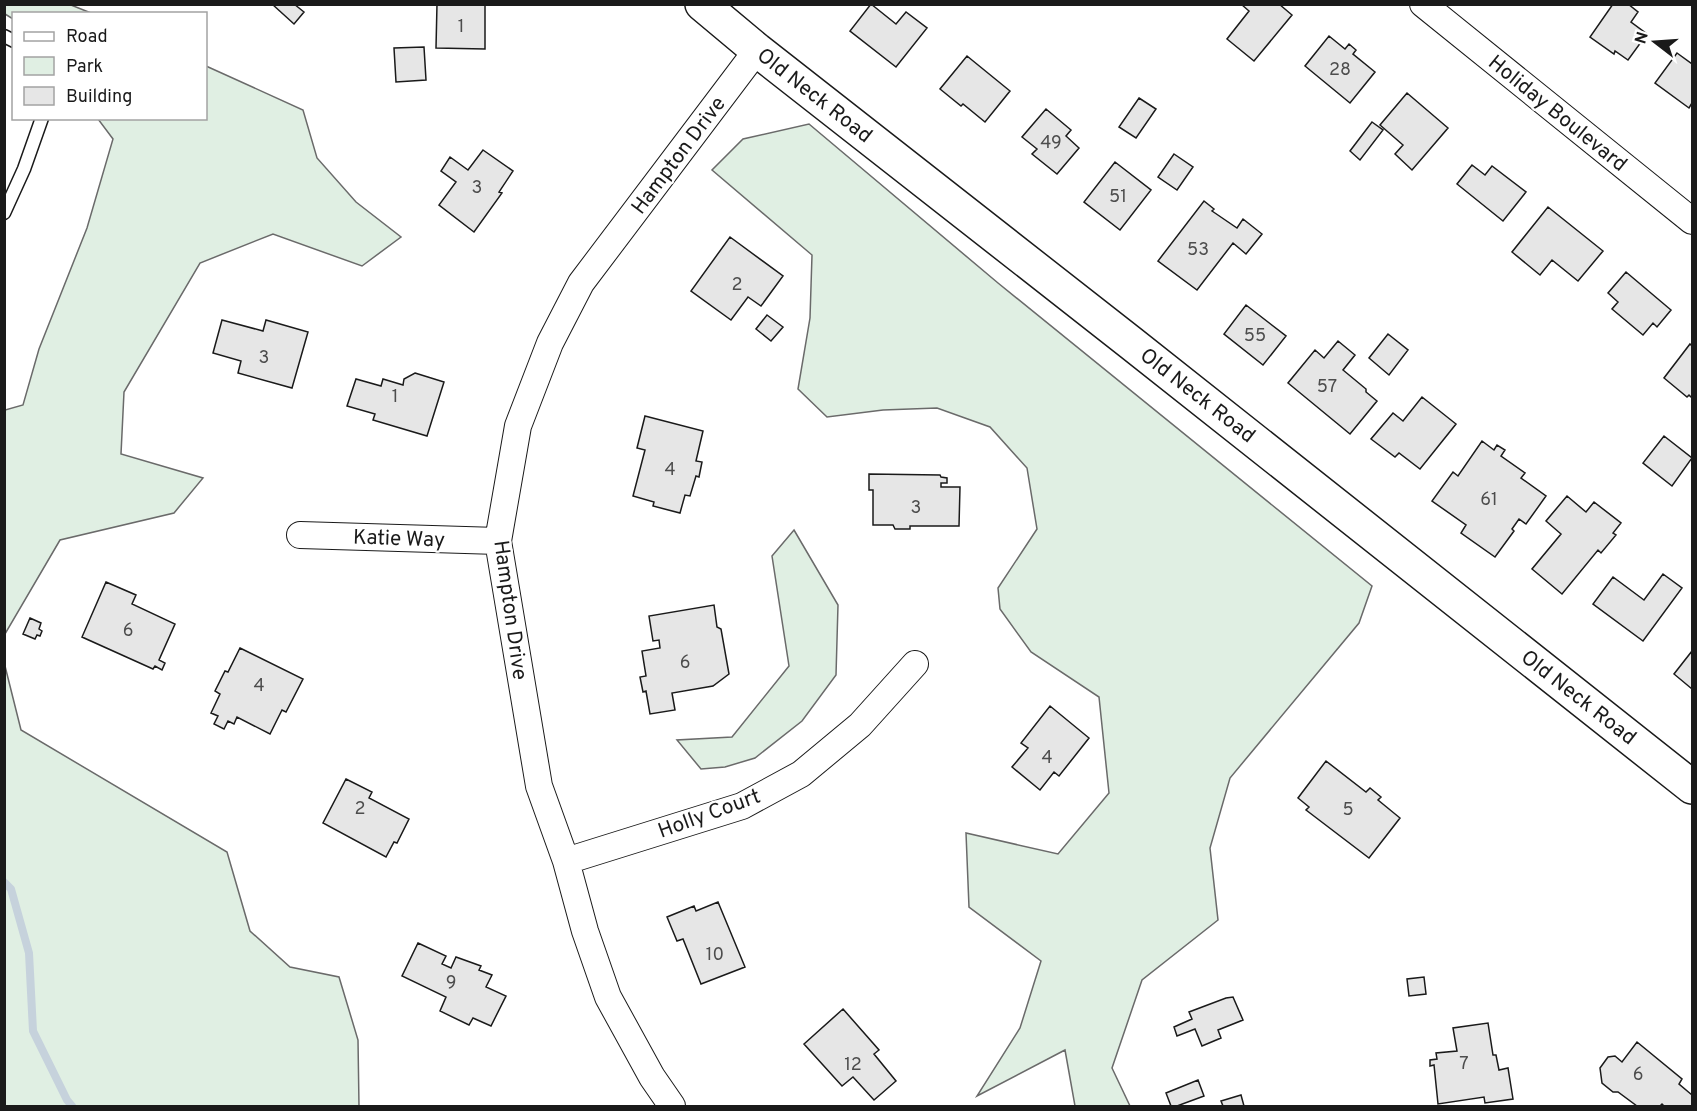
<svg xmlns="http://www.w3.org/2000/svg" width="1697" height="1111" font-family="Overpass,sans-serif">
<style>
.green{fill:#e0efe3;stroke:#6a6a6a;stroke-width:1.5}
.lines{fill:none;stroke-linecap:round;stroke-linejoin:round}
.stream{stroke:#c6d2dc;stroke-width:8}
.building{fill:#e6e6e6;stroke:#1a1a1a;stroke-width:1.5}
.lane-casing{stroke:#1a1a1a;stroke-width:15}
.street-casing{stroke:#1a1a1a;stroke-width:28}
.secondary-casing{stroke:#1a1a1a;stroke-width:36}
.lane{stroke:#fff;stroke-width:12}
.street{stroke:#fff;stroke-width:26}
.secondary{stroke:#fff;stroke-width:33}
.labels{text-anchor:middle;stroke-width:4.5;stroke-linejoin:round;paint-order:stroke}
.number-label{font-size:18px;fill:#4d4d4d}
.street-label{font-size:21px;fill:#1a1a1a;stroke:#fff}
</style>
<rect width="100%" height="100%" fill="#fff"/>
<path class="green" d="M5 4 71 5 91 13 14 14 13 19 5 14Z
M206 66 303 110 317 158 356 202 401 237 362 266 273 234 200 263 124 392 121 454 203 478 174 513 60 540 5 634V410L23 405 39 349 87 228 113 139 98 119 206 118Z
M809 124 998 283 1372 586 1359 623 1230 778 1210 848 1218 920 1142 980 1112 1068 1130 1106H1075L1065 1050 977 1096 1020 1028 1041 961 969 907 966 833 1058 854 1109 793 1099 697 1031 652 1000 609 998 588 1037 529 1027 468 990 427 937 408 883 410 827 417 798 389 810 318 812 255 712 170 743 139Z
M794 530 838 605 836 675 802 721 755 758 725 767 701 769 677 740 732 737 789 666 772 556Z
M4 662 21 730 227 852 250 931 290 967 339 977 358 1040 359 1106H5Z"/>
<g class="lines">
<path class="stream" d="M4 882 11 889 29 953 33 1031 67 1100 72 1106"/>
</g>
<path class="building" d="M272 4H294L304 12 294 24Z
M437 4H485V49L436 48Z
M871 4 896 24 906 12 927 28 896 67 850 31Z
M1241 4H1279L1292 15 1254 61 1227 39 1249 11Z
M1613 4H1628L1638 12 1631 22 1647 34 1628 60 1615 51 1614 54 1590 37Z
M1329 36 1345 49 1349 44 1356 50 1353 54 1375 72 1350 103 1305 66Z
M424 47 426 80 396 82 394 48Z
M1677 53 1692 64V103L1689 108 1655 83Z
M967 56 1010 91 985 122 963 104 961 106 940 89Z
M1407 93 1448 128 1412 170 1395 154 1403 145 1380 125Z
M1139 98 1156 109 1136 138 1119 127Z
M1046 109 1071 130 1066 136 1079 148 1057 174 1032 154 1037 149 1022 137Z
M1372 122 1383 130 1360 160 1350 151Z
M483 150 513 171 499 192 502 193 474 232 439 205 456 182 441 171 450 157 468 170Z
M1174 154 1193 167 1177 190 1158 177Z
M1115 162 1151 190 1120 230 1084 202Z
M1472 165 1485 175 1492 166 1526 192 1503 221 1457 184Z
M1204 201 1214 209 1212 211 1237 228 1243 219 1262 234 1246 254 1233 243 1197 290 1158 261Z
M1548 207 1603 251 1578 281 1552 260 1540 275 1512 252Z
M730 237 783 276 761 306 748 297 731 320 691 291Z
M1626 272 1671 310 1657 327 1653 323 1643 335 1612 309 1618 302 1608 293Z
M1246 305 1286 336 1263 365 1224 334Z
M767 315 783 327 771 341 756 329Z
M222 320 263 331 266 320 308 332 292 388 238 373 241 361 213 353Z
M1388 334 1408 350 1389 375 1369 358Z
M1338 341 1355 355 1343 370 1366 389V392L1377 401 1350 434 1288 383 1315 350 1324 358Z
M1690 344 1692 346V398L1689 395 1687 397 1664 378Z
M415 373 444 382 427 436 373 420 375 414 347 406 356 379 381 386 383 379 403 385 404 379Z
M1422 397 1456 424 1420 469 1399 453 1395 457 1371 439 1393 413 1403 421Z
M645 416 703 431 696 461 702 462 699 477 696 476 690 496 685 495 680 513 653 506 654 502 633 496 645 450 637 448Z
M1664 436 1692 458 1672 486 1643 463Z
M1482 441 1494 450 1497 445 1505 450 1501 456 1525 473 1521 478 1546 496 1526 524 1519 519 1512 529 1514 531 1495 557 1461 533 1466 525 1432 501 1453 472 1458 476Z
M869 474 940 475 941 477 947 478V483H941V487H960L959 526H910V529H895L893 525H873V490H869Z
M1567 496 1586 512 1594 502 1621 523 1613 533 1616 535 1601 553 1598 550 1562 594 1532 569 1561 534 1546 521Z
M1663 574 1682 588 1643 641 1593 604 1613 577 1644 600Z
M106 582 136 595 132 604 175 624 159 660 165 663 162 670 155 666 153 669 82 637Z
M714 605 717 627 721 629 729 674 713 686 672 693 675 710 650 714 646 691 643 692 640 677 646 676 642 651 660 648 659 640 653 641 649 616Z
M30 618 41 623 39 629 42 631 40 636 37 635 35 639 23 634Z
M240 648 303 679 286 712 282 710 270 734 237 717 234 724 228 721 224 729 214 724 218 716 211 713 220 694 215 691 225 671 228 672Z
M1692 651V689L1674 674Z
M1050 706 1089 738 1059 776 1054 772 1040 790 1012 767 1028 748 1021 743Z
M1326 761 1366 792 1370 788 1381 797 1378 800 1400 818 1369 858 1306 810 1309 807 1298 798Z
M346 779 372 792 369 798 409 819 397 843 394 842 386 857 323 823Z
M718 902 745 967 701 984 683 939 677 941 667 917 694 906 696 911Z
M418 943 446 956 442 964 451 968 456 957 481 966 479 970 492 975 486 987 506 996 491 1026 473 1018 469 1025 440 1011 446 997 402 976Z
M1424 977 1426 994 1409 996 1407 979Z
M1233 997 1243 1020 1218 1030 1221 1038 1202 1046 1195 1029 1177 1036 1174 1027 1192 1019 1189 1012 1226 998Z
M843 1009 879 1050 874 1054 896 1081 874 1100 853 1077 842 1086 804 1044Z
M1488 1023 1493 1055H1496L1499 1070 1508 1068 1513 1099 1485 1103 1484 1097 1438 1104 1434 1065 1430 1066V1060L1437 1059 1436 1053 1457 1051 1453 1028Z
M1637 1042 1682 1079 1679 1084 1692 1095V1106H1664L1662 1104 1660 1106H1637L1618 1092H1613L1602 1083 1600 1068 1608 1057 1615 1056 1622 1062Z
M1198 1080 1204 1096 1177 1106H1171L1166 1093Z
M1241 1095 1244 1106H1223L1221 1101Z"/>
<g class="lines">
<g class="lane-casing">
<path id="lane" d="M4 36 14 41
M4 213 24 169 42 118"/>
</g>
<g class="street-casing">
<path id="street" d="M1423 4 1692 221
M300 535 498 541
M566 861 742 806 801 774 860 725 915 664
M672 1106 652 1077 608 997 585 931 566 861 539 786 498 541 518 426 550 343 581 283 757 50"/>
</g>
<g class="secondary-casing">
<path id="secondary" d="M702 4 757 50 1131 343 1692 787"/>
</g>
<use href="#lane" class="lane"/>
<use href="#street" class="street"/>
<use href="#secondary" class="secondary"/>
</g>
<g class="labels">
<g class="number-label">
<text x="461" y="32">1</text>
<text x="1340" y="75">28</text>
<text x="1051" y="148">49</text>
<text x="477" y="193">3</text>
<text x="1118" y="202">51</text>
<text x="1198" y="255">53</text>
<text x="737" y="290">2</text>
<text x="1255" y="341">55</text>
<text x="264" y="363">3</text>
<text x="1327" y="392">57</text>
<text x="395" y="402">1</text>
<text x="670" y="475">4</text>
<text x="1489" y="505">61</text>
<text x="916" y="513">3</text>
<text x="128" y="636">6</text>
<text x="685" y="668">6</text>
<text x="259" y="691">4</text>
<text x="1047" y="763">4</text>
<text x="360" y="814">2</text>
<text x="1348" y="815">5</text>
<text x="715" y="960">10</text>
<text x="451" y="988">9</text>
<text x="1464" y="1069">7</text>
<text x="853" y="1070">12</text>
<text x="1638" y="1080">6</text>
</g>
<g class="street-label">
<text transform="translate(815 95) rotate(38)" y="7">Old Neck Road</text>
<text transform="translate(1558 113) rotate(39)" y="7">Holiday Boulevard</text>
<text transform="translate(678 155) rotate(-53)" y="7">Hampton Drive</text>
<text transform="translate(1198 395) rotate(38)" y="7">Old Neck Road</text>
<text transform="translate(399 538) rotate(2)" y="7">Katie Way</text>
<text transform="translate(511 610) rotate(82)" y="7">Hampton Drive</text>
<text transform="translate(1579 697) rotate(38)" y="7">Old Neck Road</text>
<text transform="translate(709 813) rotate(-20)" y="7">Holly Court</text>
</g>
</g>
<rect width="1697" height="1111" fill="none" stroke="#1a1a1a" stroke-width="12"/>
<rect x="12" y="12" width="195" height="108" fill="#ffffff" stroke="#a3a3a3" stroke-width="1.5"/>
<rect x="24" y="32" width="30" height="9" fill="#ffffff" stroke="#a3a3a3" stroke-width="1.5"/>
<text x="66" y="42" font-size="18" fill="#1a1a1a">Road</text>
<rect x="24" y="57" width="30" height="18" fill="#e0efe3" stroke="#a3a3a3" stroke-width="1.5"/>
<text x="66" y="72" font-size="18" fill="#1a1a1a">Park</text>
<rect x="24" y="87" width="30" height="18" fill="#e6e6e6" stroke="#a3a3a3" stroke-width="1.5"/>
<text x="66" y="102" font-size="18" fill="#1a1a1a">Building</text>
<g transform="translate(1655 42) rotate(287)" stroke="#ffffff" stroke-width="4.5" paint-order="stroke">
<path d="M0-4.5L10 22L0 15L-10 22Z" fill="#1a1a1a"/>
<text y="-9" font-size="16" font-weight="bold" text-anchor="middle" fill="#1a1a1a">N</text>
</g>
</svg>
